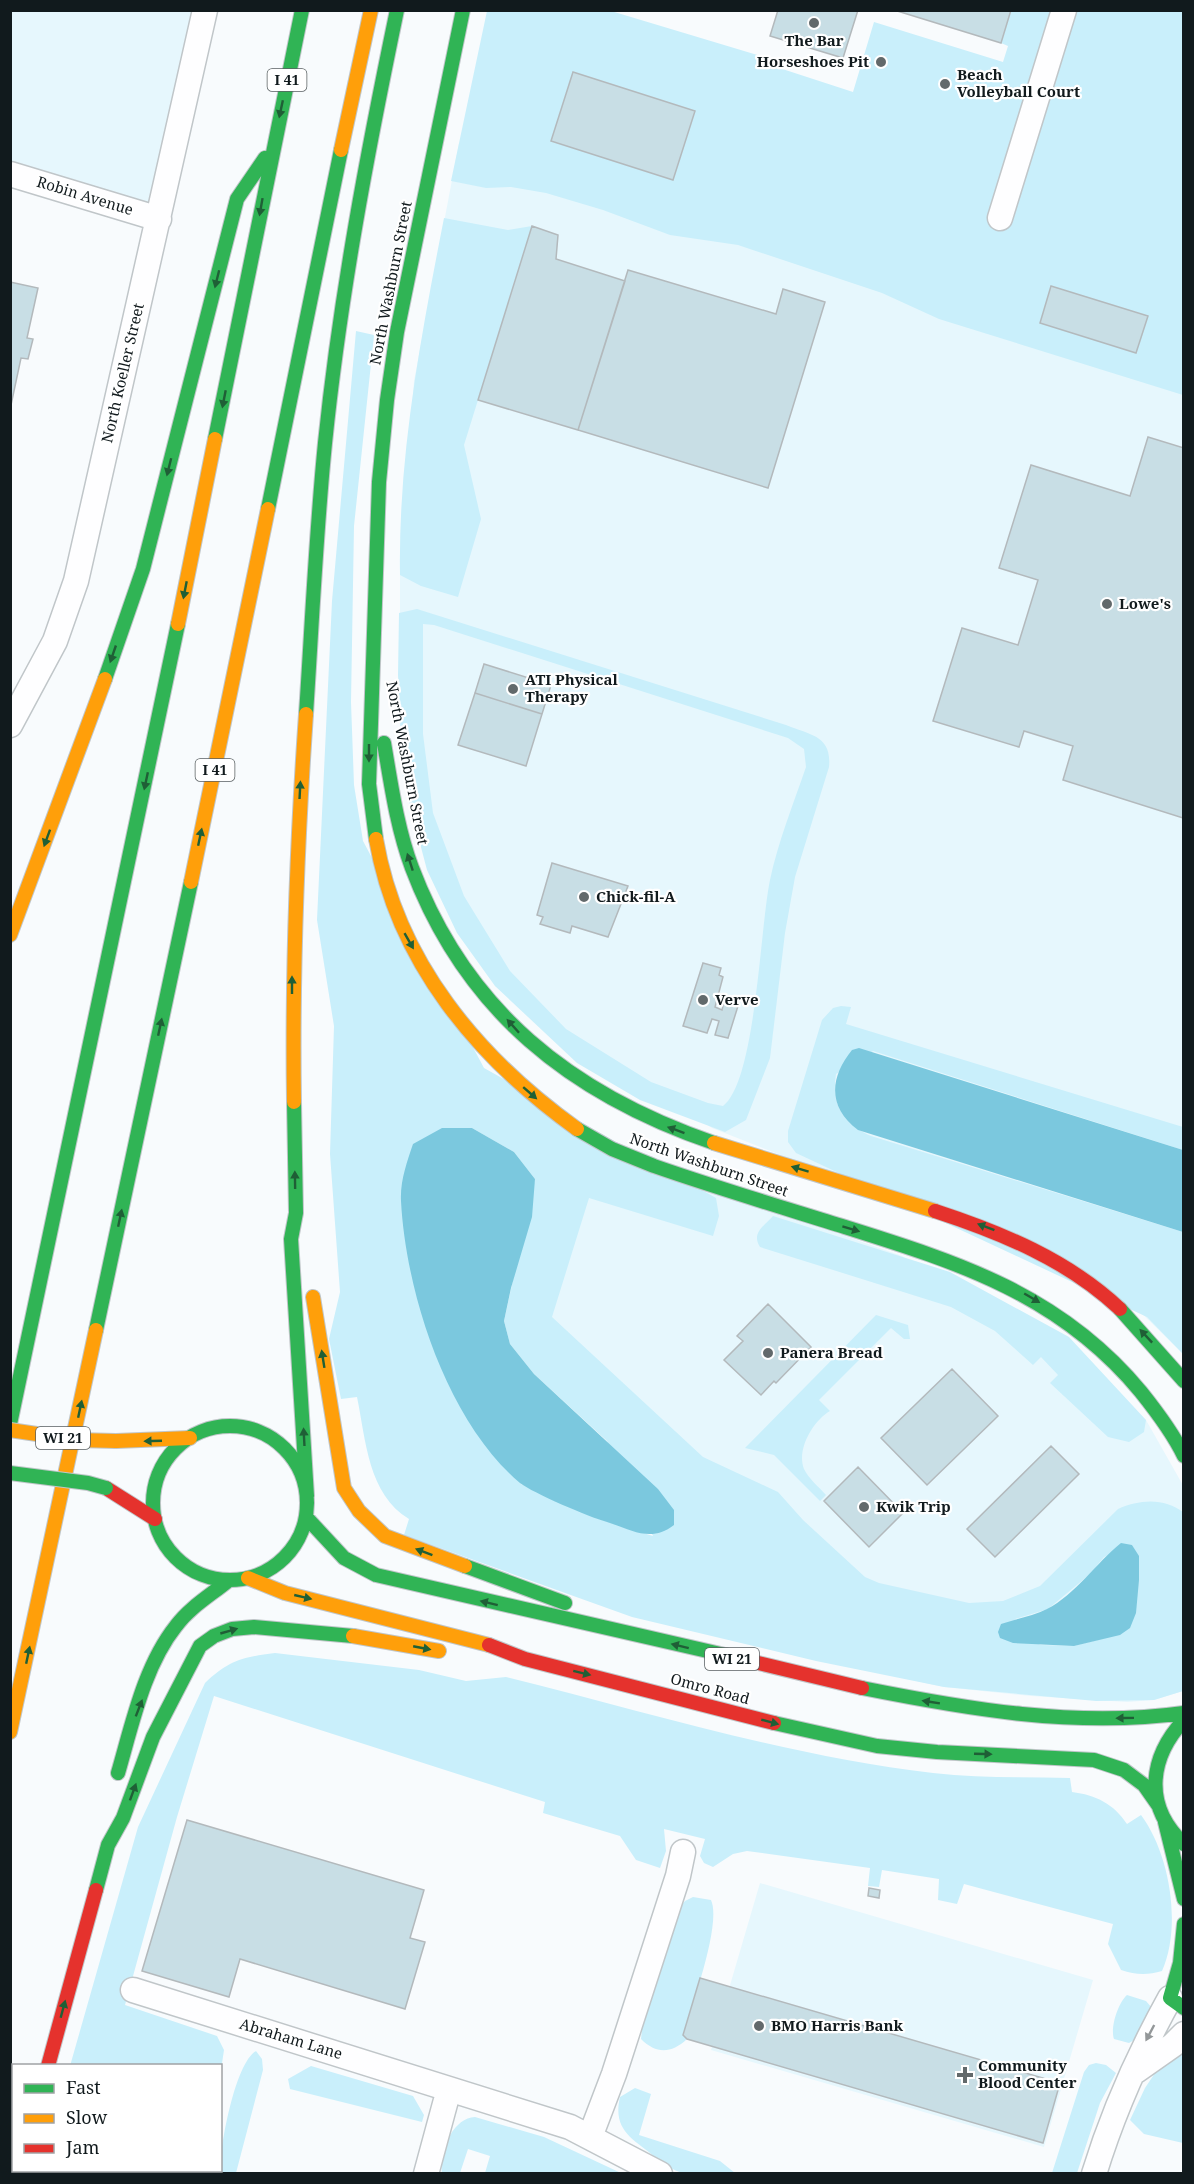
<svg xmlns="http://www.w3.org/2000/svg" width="1194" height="2184" font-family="'Noto Serif',serif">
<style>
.built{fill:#e6f7fd}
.green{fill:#c9effb;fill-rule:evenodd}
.water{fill:#7bc8de}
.building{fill:#c8dee5;stroke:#b3b9bc;stroke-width:1.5}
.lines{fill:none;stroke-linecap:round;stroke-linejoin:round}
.street-casing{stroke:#c0c6c9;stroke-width:27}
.fast-casing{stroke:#c0c6c9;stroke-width:16}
.slow-casing{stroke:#c0c6c9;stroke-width:16}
.jam-casing{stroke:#c0c6c9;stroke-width:16}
.street{stroke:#fefeff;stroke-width:24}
.fast{stroke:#30b455;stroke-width:14}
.slow{stroke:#ff9f0a;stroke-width:14}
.jam{stroke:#e5322d;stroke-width:14}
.fast-bridge-casing{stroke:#c0c6c9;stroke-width:16;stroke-linecap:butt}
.slow-bridge-casing{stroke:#c0c6c9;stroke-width:16;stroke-linecap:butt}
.fast-bridge{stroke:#30b455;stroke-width:14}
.slow-bridge{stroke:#ff9f0a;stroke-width:14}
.oneway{fill:#1f5f36}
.oneway2{fill:#939799}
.poi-dot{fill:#62696b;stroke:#fff;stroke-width:2}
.labels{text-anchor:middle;stroke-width:4.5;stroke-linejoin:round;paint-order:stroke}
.shield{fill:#fff;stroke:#585f61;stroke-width:1.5}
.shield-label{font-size:14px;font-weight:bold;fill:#111a1d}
.poi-label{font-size:15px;font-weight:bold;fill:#111a1d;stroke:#fff;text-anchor:start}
.street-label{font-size:15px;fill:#111a1d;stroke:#fff}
</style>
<rect width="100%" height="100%" fill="#f8fbfd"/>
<path class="built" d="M10 11H205L159 219 11 174Z
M459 143 1183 365V1354L1114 1286 712 1128 495 986 400 729V571L414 381Z
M571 1139 902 1256 1146 1420 1184 1487 1183 1691 1154 1700 1127 1702 1031 1696 944 1687 777 1650 518 1324Z
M760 1883 1093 1980 1044 2147 711 2050Z"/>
<path class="green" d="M487 11H611L764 57V63L853 92 874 22 1003 62 1008 46 1001 43 1011 11H1183V395L939 319 882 293 738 245 670 235 603 210 546 193 511 187 486 188 451 181ZM1051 287 1147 316 1136 352 1040 323Z
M444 218 508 230 532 226 464 445 481 519 458 597 421 586 400 575C398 455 421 336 444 218Z
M356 331 374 335 354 526 351 702 354 785 363 841 484 1068 716 1198 719 1216 713 1236 589 1198 552 1317 703 1457 778 1492 803 1520 865 1577 879 1583 969 1603 1003 1601 1040 1586 1118 1509C1139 1500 1164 1497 1184 1513L1183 1691 1154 1700 1096 1701 944 1687 816 1661 632 1617 404 1535 409 1519C368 1494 366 1441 357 1397L341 1399 329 1339 340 1292 330 1154 334 1026 317 920 332 601ZM472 1128 514 1152 535 1179 504 1321 510 1344 534 1374 607 1441 653 1536 596 1518 521 1484ZM1132 1545C1152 1578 1122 1609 1105 1638L1074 1646 1040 1645 1015 1619 1048 1609 1090 1574 1104 1557Z
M417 609 786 725C811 735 832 736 829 767L795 877 785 933 770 1058 746 1120 725 1132 640 1100 577 1063 495 986 457 933 427 870 403 779 398 675 399 613ZM423 624 434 625 788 738 804 749 806 767C793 805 778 842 770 880 760 927 756 1081 723 1106L708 1103 651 1082 566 1029 510 971 464 896 433 813 423 734Z
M841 1006 851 1007 846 1024 1183 1127V1150L873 1051 836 1074C831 1105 843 1123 871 1136L1183 1232V1354L1147 1317 796 1153 788 1142V1131L822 1020 833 1008Z
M773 1216 950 1272 1069 1337 1146 1420 1144 1432 1129 1442 1108 1437 1050 1383 1058 1375 1041 1357 1033 1365 995 1331 951 1307 760 1247C751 1233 764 1226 773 1216Z
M876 1315 908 1325 910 1339H904L891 1328 819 1400 830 1411C814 1420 796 1449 804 1469 808 1478 819 1487 826 1495L820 1501 774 1455 745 1448Z
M275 1653 419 1670 466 1681 506 1677C647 1712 788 1756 933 1773 978 1778 1024 1777 1070 1778L1072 1792C1096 1795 1114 1804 1127 1824L1141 1815C1170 1854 1182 1926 1162 1971 1148 1975 1136 1975 1121 1970L1108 1944 1113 1924 964 1884 957 1904 938 1900 939 1879 882 1870 879 1887 868 1886 870 1868 747 1851 733 1854 713 1867 704 1863 700 1856 705 1839 664 1829 666 1851 660 1868 636 1860 620 1836 543 1813 545 1802 214 1696 177 1817 125 2005 217 2036 224 2050 221 2070 220 2066H70L138 1827 205 1683C229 1660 243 1657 275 1653Z
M693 1897 711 1900C722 1924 691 2008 683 2035L687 2039C671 2054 656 2054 641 2039L642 2029 678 1909 685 1901Z
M1127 1995 1146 2001 1152 2008 1136 2039 1129 2043 1114 2039C1110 2028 1118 2003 1127 1995Z
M256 2051 262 2059 263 2070 236 2173H213L214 2171 220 2170C220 2147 235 2063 256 2051Z
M1183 2053V2143L1144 2134 1130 2120 1145 2088 1161 2064Z
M1096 2063 1106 2065 1116 2073 1100 2103 1077 2173H1052L1084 2072 1089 2065Z
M311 2066 413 2096 424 2115 422 2122 290 2089 288 2079Z
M635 2088 651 2094 639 2135 720 2161 735 2173C720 2173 698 2177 683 2173 674 2171 662 2163 655 2157 634 2139 612 2131 620 2097Z
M475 2117 544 2137 621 2173H485L490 2156 468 2149 460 2173H442C439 2153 452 2118 475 2117Z"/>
<path class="water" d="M859 1048 1183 1150V1232L858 1130C827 1107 830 1077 852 1050Z
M442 1128H472L514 1152 535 1179 532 1217 511 1288 504 1321 510 1344 534 1374 658 1489 674 1510V1525C651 1543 632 1530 607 1522 589 1517 533 1493 520 1483 447 1421 406 1294 401 1201 400 1181 407 1162 413 1144Z
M1121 1543 1132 1545 1139 1556V1580L1136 1613 1130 1628 1120 1635 1074 1646 1013 1643 1000 1638 998 1632 1001 1624C1016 1619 1033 1616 1047 1609 1075 1595 1097 1562 1121 1543Z"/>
<path class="building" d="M778 10H858L843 58 770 36Z
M894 10H1011L1001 43Z
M573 72 695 111 673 180 551 141Z
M532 226 558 235 556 259 625 281 578 430 478 400Z
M628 270 776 314 783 289 825 302 768 488 578 430Z
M10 282 38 288 27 338 33 339 28 359 21 358 11 405Z
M1051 286 1148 316 1136 353 1040 323Z
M1148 437 1184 448 1183 818 1063 780 1073 746 1024 731 1019 747 933 721 962 628 1018 645 1038 580 999 568 1031 465 1130 496Z
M484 664 551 685 542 714 475 693Z
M475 693 542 714 526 766 458 745Z
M552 863 628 886 608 937 572 926 570 933 540 924 543 917 537 915Z
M703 963 721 968 719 975 723 977 715 1007 722 1010 724 1002 738 1006 728 1038 715 1035 719 1021 712 1019 707 1033 683 1026Z
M768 1304 811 1347 776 1383 774 1381 761 1395 724 1360 743 1341 737 1336Z
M952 1369 998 1416 927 1485 881 1438Z
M1051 1446 1079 1474 995 1557 967 1529Z
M1051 1446 1079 1474 995 1557 967 1529Z
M858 1467 903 1513 869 1547 824 1501Z
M187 1820 424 1890 410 1938 425 1942 405 2009 240 1959 229 1997 142 1971Z
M869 1888 880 1890 879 1898 868 1896Z
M700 1978 1060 2083 1043 2143 687 2039 683 2035Z"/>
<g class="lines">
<g class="street-casing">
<path id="street" d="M10 174 159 219
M1000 218 1064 10
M10 725 55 641 76 581 205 10
M133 1990 570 2127 660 2174
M1136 2071 1173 2045 1184 2034
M590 2137 614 2074 678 1876 683 1852
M426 2174 449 2089
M1094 2174C1113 2112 1139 2054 1170 1998"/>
</g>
<g class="fast-casing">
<path id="fast" d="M215 439 302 10
M268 509 341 150
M105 679 143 569 237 199 265 158
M306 714C312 624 316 533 325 443 340 297 367 154 397 10
M384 743C391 784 397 828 412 868 466 1011 571 1094 714 1143
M376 839 369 784 379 482 387 400 397 332 463 10
M294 1102 296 1213 291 1239 307 1496
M577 1129 612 1149 654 1166C717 1188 781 1207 845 1227 960 1263 1061 1295 1141 1392 1157 1412 1173 1433 1184 1456
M1120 1309 1184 1381
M96 1330 191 882
M10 1424 178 624
M153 1503a77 77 0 1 1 154 0a77 77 0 1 1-154 0Z
M306 1517 344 1558 376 1575 725 1655
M465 1566 565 1603
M862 1688C967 1709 1076 1728 1184 1713
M1184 1720C1148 1759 1144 1807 1184 1844
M774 1723 877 1746 937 1752 1094 1760 1124 1770 1144 1785 1158 1805
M118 1773C132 1725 144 1666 176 1626 190 1607 211 1595 229 1580
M1165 1822 1184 1899
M96 1890 108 1845 123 1818 153 1737 200 1646 214 1636 232 1629 254 1627 353 1636
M1184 1924 1180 1963 1170 1998 1184 2008
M17 2174 18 2170"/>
</g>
<g class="slow-casing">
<path id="slow" d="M341 150 371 10
M178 624 215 439
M376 839C397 962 478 1058 577 1129
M191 882 268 509
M10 935 105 679
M294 1102C292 972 297 844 306 714
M714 1143 935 1211
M313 1297 344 1488 359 1511 385 1536 465 1566
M116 1441 190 1438
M248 1578 285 1593 489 1645
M353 1636 439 1651
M10 1732 96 1330"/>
</g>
<g class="jam-casing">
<path id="jam" d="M935 1211C1002 1233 1068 1260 1120 1309
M106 1488 155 1519
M489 1645 525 1659 774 1723
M725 1655 862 1688
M48 2066 96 1890"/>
</g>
<use href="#street" class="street"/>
<use href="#fast" class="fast"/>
<use href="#slow" class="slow"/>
<use href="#jam" class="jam"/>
<g class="fast-bridge-casing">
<path id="fast-bridge" d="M10 1473 88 1483 106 1488"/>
</g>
<g class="slow-bridge-casing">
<path id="slow-bridge" d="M10 1430 77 1440 116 1441"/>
</g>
<use href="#fast-bridge" class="fast-bridge"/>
<use href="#slow-bridge" class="slow-bridge"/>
</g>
<defs><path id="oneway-solid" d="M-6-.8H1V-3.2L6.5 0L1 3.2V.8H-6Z" transform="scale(1.5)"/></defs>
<g class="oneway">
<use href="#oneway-solid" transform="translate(281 109) rotate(102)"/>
<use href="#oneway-solid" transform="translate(261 207) rotate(100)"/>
<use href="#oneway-solid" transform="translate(217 279) rotate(104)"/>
<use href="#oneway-solid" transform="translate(224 399) rotate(101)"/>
<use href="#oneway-solid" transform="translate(169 467) rotate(104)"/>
<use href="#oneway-solid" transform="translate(185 590) rotate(101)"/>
<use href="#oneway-solid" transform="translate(113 654) rotate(109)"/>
<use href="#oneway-solid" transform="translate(369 753) rotate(90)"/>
<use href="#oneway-solid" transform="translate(146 781) rotate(102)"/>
<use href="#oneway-solid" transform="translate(300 790) rotate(-87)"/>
<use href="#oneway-solid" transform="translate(200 837) rotate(-78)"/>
<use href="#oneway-solid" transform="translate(47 838) rotate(110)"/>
<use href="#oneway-solid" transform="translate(410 862) rotate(-108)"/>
<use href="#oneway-solid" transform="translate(409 941) rotate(60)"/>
<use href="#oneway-solid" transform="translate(292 985) rotate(-90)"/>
<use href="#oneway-solid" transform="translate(513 1026) rotate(-132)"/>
<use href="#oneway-solid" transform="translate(160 1027) rotate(-78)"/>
<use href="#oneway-solid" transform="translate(530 1093) rotate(41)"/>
<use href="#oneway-solid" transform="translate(676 1130) rotate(-160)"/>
<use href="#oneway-solid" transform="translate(800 1169) rotate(-163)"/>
<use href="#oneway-solid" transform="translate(295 1180) rotate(-91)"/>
<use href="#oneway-solid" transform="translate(120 1218) rotate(-78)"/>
<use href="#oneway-solid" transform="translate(986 1227) rotate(-159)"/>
<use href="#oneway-solid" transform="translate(851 1229) rotate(17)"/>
<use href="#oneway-solid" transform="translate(1032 1298) rotate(30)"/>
<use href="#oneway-solid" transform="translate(1146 1336) rotate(-133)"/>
<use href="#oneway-solid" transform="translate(323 1359) rotate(-99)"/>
<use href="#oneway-solid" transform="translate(80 1409) rotate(-78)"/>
<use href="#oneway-solid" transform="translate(304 1437) rotate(-93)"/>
<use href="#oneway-solid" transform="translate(153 1441) rotate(178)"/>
<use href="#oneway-solid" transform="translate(424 1552) rotate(-159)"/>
<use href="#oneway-solid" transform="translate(303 1597) rotate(13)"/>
<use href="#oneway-solid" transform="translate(489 1603) rotate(-166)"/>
<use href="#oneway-solid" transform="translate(229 1631) rotate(-16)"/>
<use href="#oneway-solid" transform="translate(680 1646) rotate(-166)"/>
<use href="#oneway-solid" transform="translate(422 1648) rotate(11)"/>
<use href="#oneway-solid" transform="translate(28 1655) rotate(-78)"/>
<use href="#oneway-solid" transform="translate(582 1673) rotate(14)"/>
<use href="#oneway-solid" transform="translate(931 1702) rotate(-171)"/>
<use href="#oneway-solid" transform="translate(139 1708) rotate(-69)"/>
<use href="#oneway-solid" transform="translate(1125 1718) rotate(179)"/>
<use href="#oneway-solid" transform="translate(770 1722) rotate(15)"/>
<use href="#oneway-solid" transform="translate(983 1754) rotate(2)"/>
<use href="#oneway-solid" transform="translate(133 1792) rotate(-70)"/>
<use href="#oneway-solid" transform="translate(63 2009) rotate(-75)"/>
</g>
<use class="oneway2" href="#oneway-solid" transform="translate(1150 2033) rotate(118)"/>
<g class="poi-dot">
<circle cx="814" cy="23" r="6"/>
<circle cx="881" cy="62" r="6"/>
<circle cx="945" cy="84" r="6"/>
<circle cx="1107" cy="604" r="6"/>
<circle cx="513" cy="689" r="6"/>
<circle cx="584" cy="897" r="6"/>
<circle cx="703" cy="1000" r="6"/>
<circle cx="768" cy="1353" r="6"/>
<circle cx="864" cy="1507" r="6"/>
<circle cx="759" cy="2026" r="6"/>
<path d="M962 2066h6v6h6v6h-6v6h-6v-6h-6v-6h6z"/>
</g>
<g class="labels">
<g class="shield">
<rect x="267.5" y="69" width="39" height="22" rx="4.5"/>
<rect x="195.5" y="759" width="39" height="22" rx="4.5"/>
<rect x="36" y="1427" width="54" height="22" rx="4.5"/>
<rect x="705" y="1648" width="54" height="22" rx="4.5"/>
</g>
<g class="shield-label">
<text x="287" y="85">I 41</text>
<text x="215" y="775">I 41</text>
<text x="63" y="1443">WI 21</text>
<text x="732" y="1664">WI 21</text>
</g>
<g class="poi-label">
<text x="814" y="46" text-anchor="middle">The Bar</text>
<text x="869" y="67" text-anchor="end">Horseshoes Pit</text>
<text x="957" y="80">Beach<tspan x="957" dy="17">Volleyball Court</tspan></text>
<text x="1119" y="609">Lowe's</text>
<text x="525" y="685">ATI Physical<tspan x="525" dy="17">Therapy</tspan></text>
<text x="596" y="902">Chick-fil-A</text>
<text x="715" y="1005">Verve</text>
<text x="780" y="1358">Panera Bread</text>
<text x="876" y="1512">Kwik Trip</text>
<text x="771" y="2031">BMO Harris Bank</text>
<text x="978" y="2071">Community<tspan x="978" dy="17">Blood Center</tspan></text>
</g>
<g class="street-label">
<text transform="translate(85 196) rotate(17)" y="5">Robin Avenue</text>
<text transform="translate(391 283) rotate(-79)" y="5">North Washburn Street</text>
<text transform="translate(123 373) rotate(-77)" y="5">North Koeller Street</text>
<text transform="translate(407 763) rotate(79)" y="5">North Washburn Street</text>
<text transform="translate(709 1165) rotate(19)" y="5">North Washburn Street</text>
<text transform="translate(710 1689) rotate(15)" y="5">Omro Road</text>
<text transform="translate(291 2039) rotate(17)" y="5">Abraham Lane</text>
</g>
</g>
<rect width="1194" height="2184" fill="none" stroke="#111a1d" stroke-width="24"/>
<rect x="12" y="2064" width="210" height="108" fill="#ffffff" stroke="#a0a3a5" stroke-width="1.5"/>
<rect x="24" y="2084" width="30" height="9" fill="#30b455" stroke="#a0a3a5" stroke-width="1.5"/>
<text x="66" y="2094" font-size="18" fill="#111a1d">Fast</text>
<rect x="24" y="2114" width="30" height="9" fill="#ff9f0a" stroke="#a0a3a5" stroke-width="1.5"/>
<text x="66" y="2124" font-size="18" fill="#111a1d">Slow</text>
<rect x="24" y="2144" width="30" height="9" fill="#e5322d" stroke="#a0a3a5" stroke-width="1.5"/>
<text x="66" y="2154" font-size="18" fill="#111a1d">Jam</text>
</svg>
